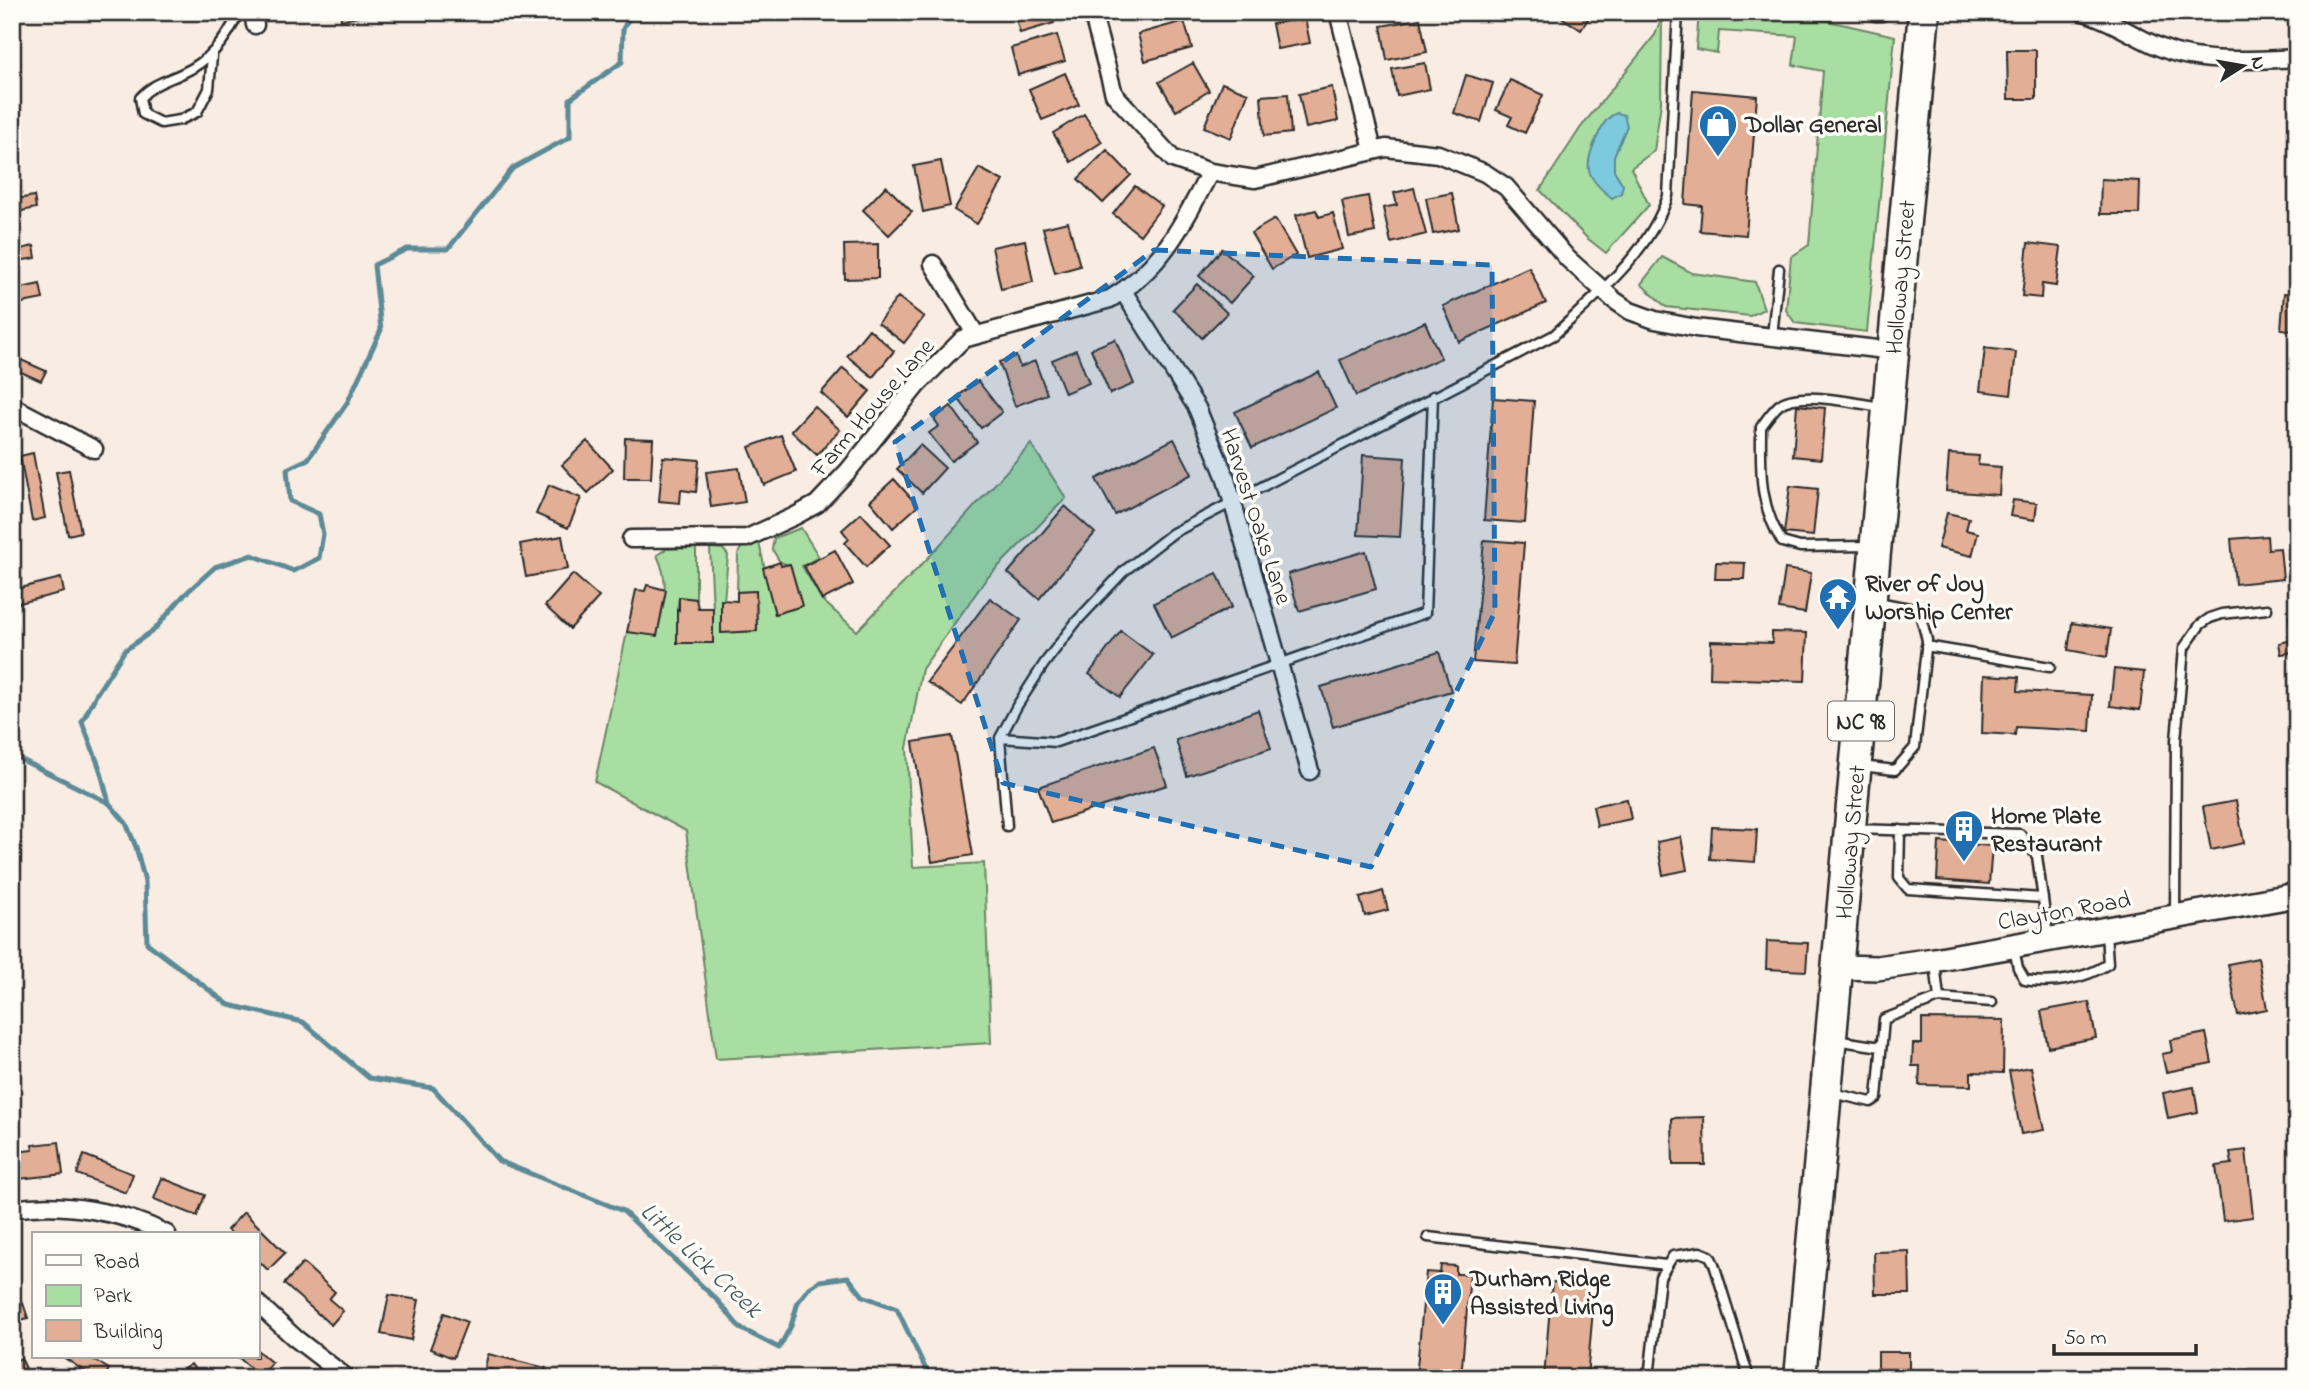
<svg xmlns="http://www.w3.org/2000/svg" width="2309" height="1390" font-family="'Indie Flower',sans-serif">
<style>
.green{fill:#a8dea1;stroke:#6a8466;stroke-width:2}
.water{fill:#7dc9dd;stroke:#5c8a96;stroke-width:2}
.lines{fill:none;stroke-linecap:round;stroke-linejoin:round}
.stream{stroke:#5c8a96;stroke-width:5}
.building{fill:#e2ae95;stroke:#2b2b2b;stroke-width:2}
.lane-casing{stroke:#2b2b2b;stroke-width:13}
.street-casing{stroke:#2b2b2b;stroke-width:21}
.secondary-casing{stroke:#2b2b2b;stroke-width:28}
.highway-casing{stroke:#2b2b2b;stroke-width:35}
.lane{stroke:#fdfcf7;stroke-width:8}
.street{stroke:#fdfcf7;stroke-width:16}
.secondary{stroke:#fdfcf7;stroke-width:23}
.highway{stroke:#fdfcf7;stroke-width:30}
.marked{fill:#1f6fb2;fill-opacity:0.2;stroke:#1f6fb2;stroke-width:5;stroke-dasharray:14 9;stroke-linejoin:round}
.labels{text-anchor:middle;stroke-width:7;stroke-linejoin:round;paint-order:stroke}
.shield{fill:#fdfcf7;stroke:#6a6a68;stroke-width:2}
.shield-label{font-size:23px;font-weight:bold;fill:#2b2b2b}
.poi-label{font-size:24px;font-weight:bold;fill:#2b2b2b;stroke:#fdfcf7;text-anchor:start}
.street-label{font-size:24px;fill:#2b2b2b;stroke:#fdfcf7}
.water-label{font-size:26px;font-style:italic;fill:#445a60;stroke:#fdfcf7}
</style>
<rect width="100%" height="100%" fill="#f8ece3"/>
<filter id="ink" filterUnits="userSpaceOnUse"><feTurbulence type="fractalNoise" baseFrequency=".0143" numOctaves="2"/><feDisplacementMap in="SourceGraphic" scale="14" xChannelSelector="R" yChannelSelector="G"/><feConvolveMatrix kernelMatrix="1 2 1 2 8 2 1 2 1" color-interpolation-filters="sRGB"/></filter>
<g filter="url(#ink)">
<path class="green" d="M1699 12H1788L1895 36 1867 332 1795 323 1786 310 1791 257 1809 245 1823 71 1793 65 1797 36 1719 31 1717 53 1696 49Z
M1662 17 1661 103 1654 151 1631 168 1649 205 1606 253 1587 238 1540 190 1581 127 1655 35Z
M1662 257 1692 273 1755 282 1764 309 1750 316 1666 307 1641 284Z
M1031 444 1066 498 987 578 922 669 907 748 913 867 984 863 991 1043 716 1059 686 831 595 782 627 632 657 635C663 604 671 585 657 555L666 549 696 548V599L679 598 677 609V642L713 643V608L710 548 723 549 728 555 724 601H721V633L757 631 756 591 737 592 738 554 742 546 759 543 775 614 802 606 790 565 780 562 772 549 774 538 801 528 819 557 802 566 822 600 857 631 928 558Z"/>
<path class="water" d="M1617 113 1624 115 1627 126 1614 156V170L1623 185 1621 193 1612 198C1585 177 1583 167 1597 137 1603 125 1605 118 1617 113Z"/>
<g class="lines">
<path class="stream" d="M12 755 109 803 126 823 136 847 145 882 147 943 229 1005 303 1022 369 1078 433 1088 499 1161 623 1211 719 1302 740 1328 779 1348 791 1326 798 1302 808 1289 820 1281 848 1277 863 1296 897 1309 930 1378
M109 803 100 769 82 722 97 693 125 650 154 630 183 596 215 567 252 555 294 571 319 558 323 534 319 514 290 501 287 469 308 459 347 403 381 330 374 265 407 249H448L513 168 570 137V99L622 62 623 29 632 12"/>
</g>
<path class="building" d="M340 12H380V13L341 20Z
M1014 12H1051L1054 23 1020 33Z
M1554 12H1592L1581 30Z
M1305 18 1310 43 1277 49 1272 24Z
M1420 19 1427 52 1387 60 1381 26Z
M1184 21 1192 48 1145 61 1138 34Z
M1057 35 1065 61 1018 75 1011 48Z
M2007 50H2036V99H2008Z
M1193 63 1209 91 1176 111 1159 82Z
M1425 63 1430 89 1397 96 1392 69Z
M1065 73 1079 105 1042 120 1029 89Z
M1466 75 1493 83 1481 122 1454 113Z
M1510 80 1543 95 1525 133 1508 125 1512 117 1496 110Z
M1222 83 1248 93 1231 138 1204 127Z
M1332 87 1338 121 1306 128 1299 94Z
M1693 90 1757 96 1746 235 1700 231 1702 206 1685 204Z
M1288 94 1291 133 1264 136 1261 96Z
M1084 114 1102 142 1071 162 1053 133Z
M1107 150 1131 175 1103 203 1078 179Z
M941 161 950 206 923 212 914 166Z
M979 168 1003 181 977 224 954 210Z
M2101 179 2140 181 2139 214H2100Z
M886 186 912 212 889 235 863 210Z
M1135 186 1162 206 1140 235 1113 214Z
M1414 188 1426 234 1391 243 1383 208 1397 205 1394 193Z
M1452 193 1459 229 1433 234 1426 198Z
M34 196 36 208 12 213V200Z
M1368 196 1375 232 1349 237 1342 201Z
M1316 210 1319 217 1333 213 1342 249 1307 258 1296 215Z
M1275 219 1296 255 1272 269 1251 233Z
M1068 222 1080 266 1055 273 1043 228Z
M1025 240 1033 282 1001 289 992 247Z
M2028 243 2061 247 2056 286 2042 284 2041 298 2022 296Z
M878 244V278L845 279 844 245Z
M34 246 36 258 12 262V251Z
M1222 249 1254 276 1230 303 1199 276Z
M1529 267 1546 303 1459 342 1443 306Z
M40 284 43 299 12 305V290Z
M1197 284 1227 313 1202 338 1173 309Z
M2284 293 2297 294V331L2281 329Z
M898 297 924 317 904 343 878 323Z
M1425 322 1441 358 1356 396 1340 360Z
M869 329 894 351 873 377 847 356Z
M1115 339 1134 384 1110 394 1091 349Z
M1985 348 2016 352 2011 395 1980 391Z
M1076 350 1089 383 1065 393 1052 360Z
M12 356 46 371 41 381 12 368Z
M1016 356 1020 367 1035 361 1047 394 1015 406 999 362Z
M843 368 870 391 848 417 821 393Z
M1319 372 1336 408 1252 448 1235 412Z
M978 381 1002 412 981 428 957 397Z
M1493 398 1534 401 1525 523 1484 520Z
M1797 405 1825 408 1821 459 1793 456Z
M814 406 840 430 817 455 791 431Z
M951 406 977 442 951 461 929 433 939 426 934 419Z
M781 435 796 472 764 485 749 447Z
M625 438 653 439 651 478H624Z
M1174 439 1192 474 1115 515 1096 479Z
M587 441 613 469 588 493 562 465Z
M920 445 945 468 922 493 897 469Z
M33 453 45 518 32 521 20 456Z
M1949 454 1979 456 1978 465 2001 467 1999 495 1946 491Z
M1363 455 1405 458 1400 537 1358 535Z
M663 457 699 460 696 492 681 490 680 503 659 501Z
M739 468 745 502 711 507 706 472Z
M69 470 81 532 68 535 56 472Z
M894 479 918 506 893 528 870 501Z
M549 485 581 498 568 528 536 514Z
M1790 486 1818 489 1813 536 1784 533Z
M2013 500 2037 503 2035 520 2010 516Z
M1065 506 1095 533 1039 599 1008 573Z
M861 513 890 545 866 567 845 543 849 539 842 530Z
M1947 513 1969 518 1966 530 1978 533 1972 556 1938 548Z
M562 536 568 569 526 577 520 544Z
M2267 536 2268 549 2280 548 2283 579 2235 584 2231 539Z
M1484 540 1524 543 1514 665 1473 662Z
M835 550 853 584 822 600 804 566Z
M1366 551 1376 589 1299 611 1288 574Z
M780 562 781 566 790 564 802 606 775 614 763 568Z
M1716 562 1745 563 1744 579H1715Z
M1785 569 1811 573 1805 613 1779 609Z
M1217 573 1232 607 1171 638 1154 603Z
M573 574 599 597 570 629 545 606Z
M61 578 64 592 12 605V590Z
M647 585 666 590 657 636 627 632 636 590 645 591Z
M756 591 757 631 721 633V600L737 601V592Z
M679 597 696 599 698 608H713V643H677V609L679 610Z
M990 598 1021 620 962 705 927 682Z
M2297 616V657H2295L2294 652 2281 654 2279 643 2293 640 2289 617Z
M2072 623 2111 629 2107 657 2068 650Z
M1121 631 1153 655 1120 697 1089 674Z
M1772 632 1807 633 1805 681 1710 678 1711 641 1772 643Z
M1439 652 1451 691 1333 727 1321 687Z
M2114 669 2144 672 2140 710 2110 706Z
M1984 675 2019 677 2018 691 2092 695 2090 731 2016 727 2015 735 1982 733Z
M1258 710 1271 748 1187 776 1176 740Z
M952 736 973 855 932 862 913 742Z
M1154 748 1167 785 1051 823 1038 787Z
M1627 799 1631 819 1597 826 1593 806Z
M2236 801 2244 843 2211 850 2203 807Z
M1712 827 1757 829 1755 862 1710 859Z
M1681 837 1687 870 1663 875 1657 842Z
M1939 842 1992 846 1989 884 1937 880Z
M1383 891 1388 910 1365 916 1360 898Z
M1767 941 1808 943 1806 971 1766 969Z
M2258 958 2267 1009 2238 1015 2228 964Z
M2089 1002 2096 1038 2048 1047 2041 1011Z
M1922 1019 2004 1020 2003 1073 1971 1072V1086L1919 1085 1920 1066H1912L1913 1044H1922Z
M2206 1033 2212 1063 2166 1072 2162 1054 2172 1052 2170 1040Z
M2031 1067 2044 1130 2021 1134 2009 1071Z
M2194 1087 2198 1112 2168 1118 2163 1093Z
M1704 1117 1705 1165H1673L1672 1118Z
M59 1142 63 1174 19 1179 16 1152 33 1150 32 1145Z
M2246 1150 2253 1217 2223 1221 2216 1166 2232 1164 2230 1152Z
M84 1155 133 1174 126 1193 77 1174Z
M162 1178 205 1195 197 1216 154 1199Z
M244 1212 285 1253 268 1270 257 1259V1234H232L227 1230Z
M1909 1251 1910 1294H1875L1874 1252Z
M303 1263 335 1292 329 1299 343 1311 331 1325 284 1284Z
M1441 1265 1456 1266V1274H1470L1461 1378H1416L1426 1272 1440 1273Z
M1566 1276 1582 1277V1285L1595 1286 1587 1378H1544L1552 1282 1566 1283Z
M389 1295 419 1300 411 1340 381 1334Z
M23 1303 28 1318 12 1323V1307Z
M444 1313 467 1322 453 1358 430 1349Z
M257 1350 272 1363 261 1377 238 1357H257Z
M1878 1352H1909V1378H1878Z
M488 1354 546 1368 543 1378H524L485 1368Z
M63 1357H89L109 1369 104 1378H95Z
M21 1358 28 1373 12 1378V1362Z
M191 1364 201 1378H183L179 1372Z"/>
<g class="lines">
<g class="lane-casing">
<path id="lane" d="M212 56 209 89 197 112 180 120 161 123 143 114 140 98C152 84 166 81 183 73 210 61 227 39 239 12
M1772 336 1779 269
M1869 546 1800 547 1782 542C1758 502 1761 471 1761 427 1766 420 1772 411 1779 405 1798 389 1858 404 1882 407
M1926 646 2050 667
M1000 738 1056 742 1425 613 1433 396
M1861 766 1895 770 1915 747 1927 640 1919 610 1878 602
M1007 826 1000 738 1017 706 1044 664 1076 622 1124 571 1173 533 1554 335C1597 295 1649 253 1668 196L1678 12
M1854 829 2020 834 2037 856 2048 936
M1900 830 1899 878 1908 889 2043 898
M2175 914 2176 740 2184 648 2200 625 2210 618 2222 614 2267 609
M2014 949 2018 968 2025 980C2053 985 2084 979 2108 964L2106 932
M1935 963 1939 998 1992 1002
M1835 1040 1881 1047
M1832 1093 1871 1102 1877 1098 1884 1019 1939 998
M1428 1237 1666 1265
M1649 1378 1660 1277 1673 1256 1700 1252 1710 1256 1714 1264 1749 1378"/>
</g>
<g class="street-casing">
<path id="street" d="M253 12 255 25
M1092 12 1114 94 1173 159 1210 172 1255 179 1386 148 1438 154 1485 173 1506 187 1568 259 1614 300 1630 311 1655 320 1696 328 1894 351
M1338 12 1373 150
M1876 12H1881
M2083 12C2112 19 2138 40 2167 50 2204 64 2257 60 2297 58
M933 264 976 335
M1123 291 1197 408 1225 476 1310 771
M12 406 94 449
M631 539 747 538 795 516 817 504 848 471 918 384 963 339 1110 299C1162 268 1183 224 1210 172
M12 1209C62 1201 122 1211 167 1234
M257 1303 295 1338 347 1378"/>
</g>
<g class="secondary-casing">
<path id="secondary" d="M1839 967 1877 968 1934 960 2297 895"/>
</g>
<g class="highway-casing">
<path id="highway" d="M1800 1378 1924 12"/>
</g>
<use href="#lane" class="lane"/>
<use href="#street" class="street"/>
<use href="#secondary" class="secondary"/>
<use href="#highway" class="highway"/>
</g>
</g>
<path class="marked" d="M1154 250 1492 265 1495 612 1371 867 1003 783 895 442Z"/>
<defs>
<g id="shop-pin" transform="scale(2.0125)"><path d="M0 17L-7.5 6A9.5 9.5 0 1 1 7.5 6Z" fill="#1f6fb2" stroke="#fdfcf7"/><path d="M-5-2.5h2.3a2.7 3.5 0 0 1 5.4 0H5L5.5 6h-11ZM-1.5-2.5h3a1.5 2.3 0 0 0-3 0Z" fill="#fff"/></g>
<g id="temple-pin" transform="scale(2.0125)"><path d="M0 17L-7.5 6A9.5 9.5 0 1 1 7.5 6Z" fill="#1f6fb2" stroke="#fdfcf7"/><path d="M0-6L5-2H3V0L6.5 2.5H4V6H1.5V3h-3V6H-4V2.5H-6.5L-3 0V-2H-5Z" fill="#fff"/></g>
<g id="building-pin" transform="scale(2.0125)"><path d="M0 17L-7.5 6A9.5 9.5 0 1 1 7.5 6Z" fill="#1f6fb2" stroke="#fdfcf7"/><path d="M-4-6H4V6H1V3H-1V6H-4ZM-2.5-4.3h1.7v1.8h-1.7ZM.8-4.3h1.7v1.8H.8ZM-2.5-1h1.7V.8h-1.7ZM.8-1h1.7V.8H.8Z" fill="#fff"/></g>
</defs>
<g fill-rule="evenodd">
<use href="#shop-pin" x="1718" y="124"/>
<use href="#temple-pin" x="1838" y="597"/>
<use href="#building-pin" x="1964" y="829"/>
<use href="#building-pin" x="1443" y="1292"/>
</g>
<g class="labels">
<rect class="shield" x="1828" y="701.5" width="66" height="39" rx="5"/>
<g class="shield-label">
<text x="1861" y="729">NC 98</text>
</g>
<g class="poi-label">
<text x="1745" y="132">Dollar General</text>
<text x="1865" y="591">River of Joy<tspan x="1865" dy="28">Worship Center</tspan></text>
<text x="1991" y="823">Home Plate<tspan x="1991" dy="28">Restaurant</tspan></text>
<text x="1470" y="1286">Durham Ridge<tspan x="1470" dy="28">Assisted Living</tspan></text>
</g>
<g class="street-label">
<text transform="translate(1900 277) rotate(-85)" y="8">Holloway Street</text>
<text transform="translate(872 407) rotate(-49)" y="8">Farm House Lane</text>
<text transform="translate(1257 516) rotate(72)" y="8">Harvest Oaks Lane</text>
<text transform="translate(1850 842) rotate(-85)" y="8">Holloway Street</text>
<text transform="translate(2064 910) rotate(-10)" y="8">Clayton Road</text>
</g>
<g class="water-label">
<text transform="translate(702 1259) rotate(43)" y="9">Little Lick Creek</text>
</g>
</g>
<rect width="2309" height="1390" fill="none" stroke="#fdfcf7" stroke-width="42"/>
<rect x="21" y="21" width="2267" height="1348" fill="none" stroke="#2b2b2b" stroke-width="2.5" filter="url(#ink)"/>
<rect x="32" y="1232" width="228" height="126" fill="#fdfcf7" stroke="#a9a8a5" stroke-width="2"/>
<rect x="46" y="1255" width="35" height="10" fill="#fdfcf7" stroke="#a9a8a5" stroke-width="2"/>
<text x="94" y="1268" font-size="21" fill="#2b2b2b">Road</text>
<rect x="46" y="1285" width="35" height="21" fill="#a8dea1" stroke="#a9a8a5" stroke-width="2"/>
<text x="94" y="1302" font-size="21" fill="#2b2b2b">Park</text>
<rect x="46" y="1320" width="35" height="21" fill="#e2ae95" stroke="#a9a8a5" stroke-width="2"/>
<text x="94" y="1338" font-size="21" fill="#2b2b2b">Building</text>
<g transform="translate(2243 66) rotate(79)" stroke="#fdfcf7" stroke-width="5" paint-order="stroke">
<path d="M0-5L12 26L0 18L-12 26Z" fill="#2b2b2b"/>
<text y="-10" font-size="19" font-weight="bold" text-anchor="middle" fill="#2b2b2b">N</text>
</g>
<path d="M2054 1344v10h142v-10" fill="none" stroke="#2b2b2b" stroke-width="3.5"/>
<text x="2064" y="1344" font-size="21" fill="#2b2b2b" stroke="#fdfcf7" stroke-width="5" paint-order="stroke">50 m</text>
</svg>
